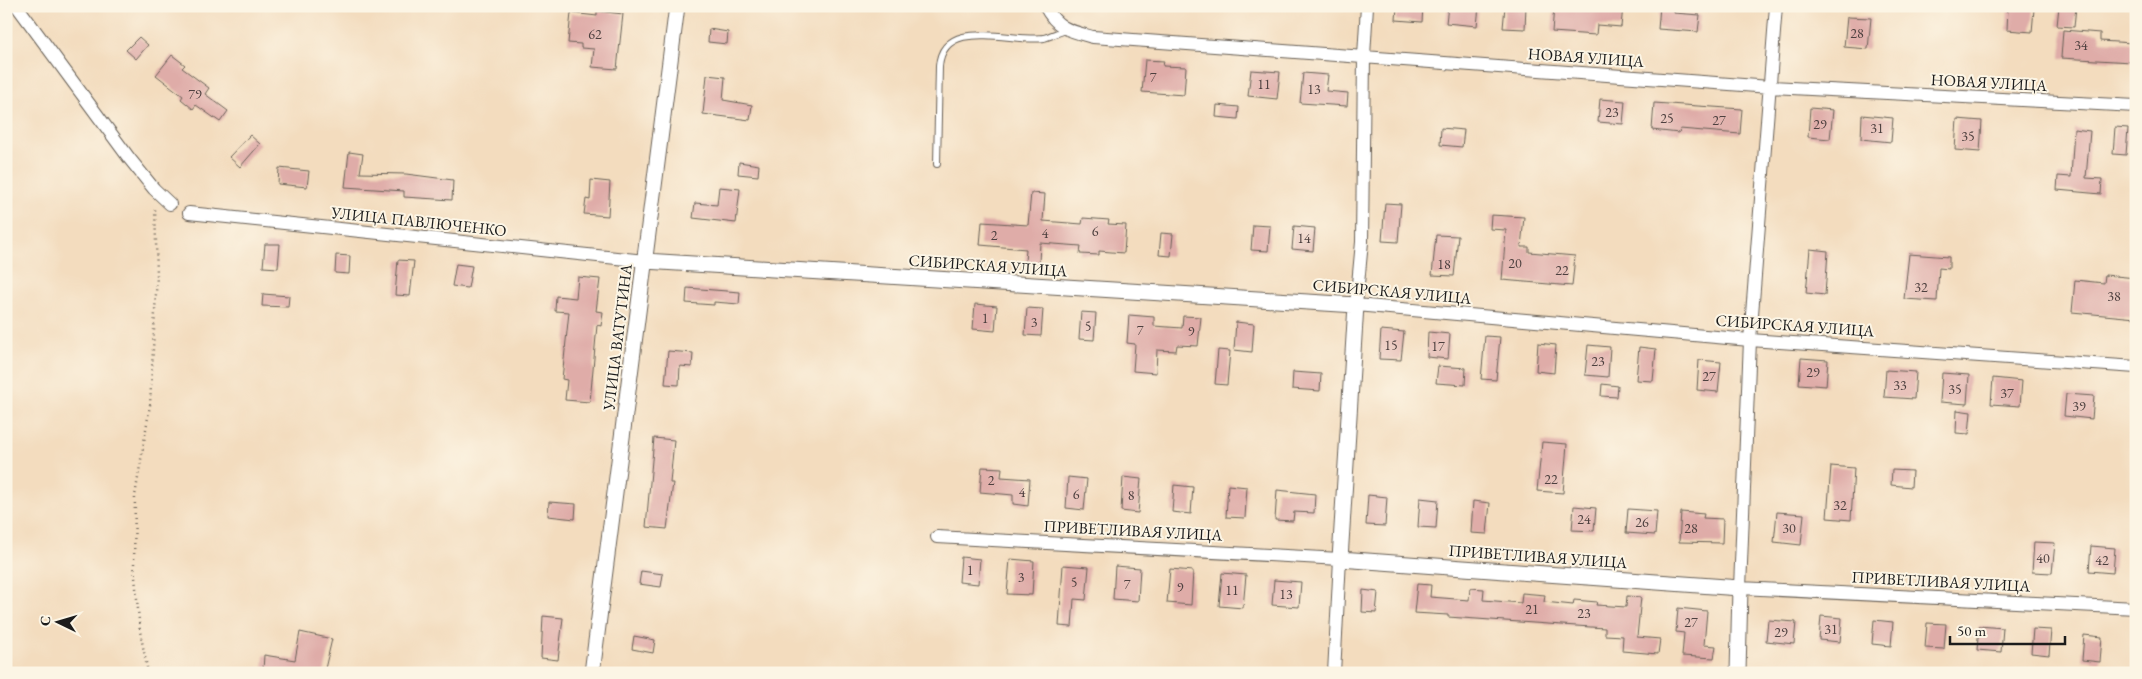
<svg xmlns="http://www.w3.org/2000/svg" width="2142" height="679" font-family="'EB Garamond',serif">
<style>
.building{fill:#dfaca8}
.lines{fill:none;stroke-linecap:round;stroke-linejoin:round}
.service-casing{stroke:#675f55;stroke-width:8}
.minor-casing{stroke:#675f55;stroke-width:14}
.tertiary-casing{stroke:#675f55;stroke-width:17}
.path{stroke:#675f55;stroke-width:2.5;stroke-dasharray:1 4;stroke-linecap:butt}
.service{stroke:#fff;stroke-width:6}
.minor{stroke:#fff;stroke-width:12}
.tertiary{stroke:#fff;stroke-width:15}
.labels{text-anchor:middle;stroke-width:4;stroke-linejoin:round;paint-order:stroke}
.number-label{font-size:14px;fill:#4d403f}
.street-label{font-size:16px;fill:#1c1c1c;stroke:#fcf5e5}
</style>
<rect width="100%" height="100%" fill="#fcf5e5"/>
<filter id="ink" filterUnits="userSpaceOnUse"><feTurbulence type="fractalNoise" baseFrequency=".02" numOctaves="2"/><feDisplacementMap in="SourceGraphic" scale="10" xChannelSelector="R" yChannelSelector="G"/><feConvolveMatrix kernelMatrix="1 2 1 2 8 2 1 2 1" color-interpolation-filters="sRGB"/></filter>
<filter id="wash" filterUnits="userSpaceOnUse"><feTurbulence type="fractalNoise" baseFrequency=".0096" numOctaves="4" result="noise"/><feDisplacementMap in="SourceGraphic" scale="20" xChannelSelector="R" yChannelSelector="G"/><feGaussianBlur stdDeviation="1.12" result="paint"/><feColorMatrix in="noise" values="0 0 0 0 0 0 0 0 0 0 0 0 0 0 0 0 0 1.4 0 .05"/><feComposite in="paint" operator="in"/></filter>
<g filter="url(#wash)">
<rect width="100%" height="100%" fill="#f3dcbe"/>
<g id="blocks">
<path class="building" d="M1397 6H1423L1422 22 1396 20Z
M1448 6H1479L1477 26 1446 23Z
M1505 6H1526L1525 29 1503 28Z
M1554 6H1623L1621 27 1597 25 1596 35 1552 32Z
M1660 6H1675L1674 13 1700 15 1698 32 1658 29Z
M2059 6H2076L2074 27 2057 26Z
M2008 7 2034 9 2032 32 2007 30Z
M597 11 623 14 617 69 592 67 594 49 581 48V44L568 43 571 13 597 16Z
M1847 17 1871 18 1868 49 1844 47Z
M709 29 728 32 727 44 708 42Z
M2063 30 2100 33V41L2133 43 2132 62 2061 58Z
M139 37 148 45 136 59 126 50Z
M172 55 185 65 182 68 209 88 205 94 228 111 220 122 196 105 193 109 181 99 183 96 156 75Z
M1145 60 1164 61 1163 66 1186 67 1184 95 1142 92Z
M1251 70 1280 72 1277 99 1248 96Z
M1303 73 1328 75 1326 91 1348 93 1347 106 1300 103Z
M707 75 725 77 723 100 752 105 750 120 703 114Z
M1600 99 1625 101 1623 124 1598 122Z
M1654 103 1742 109 1740 134 1680 129 1679 133 1652 130Z
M1217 105 1239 107 1238 119 1216 117Z
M1810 108 1833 110 1830 139 1808 137Z
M1862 115 1893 118 1891 142 1861 139Z
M1957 119 1982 121 1980 152 1955 150Z
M2115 127 2128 128 2126 155 2113 154Z
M1441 128 1464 130 1462 147 1440 145Z
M2074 129 2090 131 2086 178 2102 179 2101 194 2057 190 2058 176 2071 177Z
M250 135 260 144 240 167 229 157Z
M349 152 363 154 360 173 406 174 453 180 452 200 404 197V191L345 187Z
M739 162 759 165 758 176 738 174Z
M279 168 309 171 307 187 278 184Z
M591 180 610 182 608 216 584 214 586 199 590 200Z
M719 187 740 189 736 223 693 218 695 203 717 205Z
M1031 193 1045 194 1043 221 1082 224 1083 218 1109 220 1108 224 1126 225 1124 253 1099 251V255L1080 254 1081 246 1040 243 1039 263 1025 262 1026 249 980 245 982 222 1028 225Z
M1385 203 1401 204 1398 242 1382 241Z
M1491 215 1524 217 1521 247H1529V252L1575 256 1572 286 1502 280 1506 230 1490 229Z
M1253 225 1270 226 1268 251 1251 250Z
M1294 226 1315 228 1313 251 1292 249Z
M1161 233 1173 234 1171 256 1159 255Z
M1436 235 1458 236 1454 276 1432 275Z
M265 244H280L278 268 263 267Z
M1810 249 1828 251 1825 295 1806 293Z
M1909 254 1949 257V269L1939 268 1937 301 1904 299Z
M336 255 350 256 349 274 335 273Z
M398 260 414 261 410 296 395 295Z
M456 264 472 266 468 288 452 286Z
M2105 275 2136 278V318L2072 312 2075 280 2104 283Z
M578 277 600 279 596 311 603 312 601 326 597 325 590 402 565 400 567 380 562 379 569 312 555 311 556 296 576 298Z
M687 288 740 292 739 304 714 302V305L686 303Z
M263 294 289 296 288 307 262 306Z
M975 304 997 306 995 331 973 329Z
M1027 308 1043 309 1041 336 1025 335Z
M1081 312 1096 313 1094 340 1079 339Z
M1129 315 1154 317V326L1182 328 1183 316 1201 317 1198 346 1177 345 1176 351 1157 350 1156 373 1133 371 1135 344 1127 343Z
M1236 322 1254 324 1252 352 1234 350Z
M1381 330 1404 332 1401 360 1379 359Z
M1428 332 1450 334 1448 359 1427 357Z
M1485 336 1500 337 1496 380 1481 379Z
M1538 343 1556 345 1554 373 1536 371Z
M1588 345 1610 347 1608 377 1585 375Z
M1639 347 1656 349 1653 381 1636 380Z
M1218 350 1230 351 1227 385 1215 384Z
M668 351 693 353 692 367 680 366 679 385 665 384Z
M1801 358 1828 360 1826 386 1799 384Z
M1699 360 1721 362 1718 392 1697 390Z
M1438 366 1466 368 1465 385 1436 383Z
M1886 370 1916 372 1914 399 1884 397Z
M1293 372 1321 374 1320 391 1292 389Z
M1942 373 1969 375 1967 404 1940 402Z
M1993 378 2022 381 2020 406 1991 404Z
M1602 384 1618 386 1617 397 1601 396Z
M2066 394 2094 396 2092 419 2064 416Z
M1957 410 1971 412 1969 434 1956 433Z
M654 438 674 440 670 483H673L667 529 646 527Z
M1542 442 1567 444 1563 493 1537 491Z
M1831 466 1854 468 1851 520 1827 518Z
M982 467 1002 468 1001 477 1030 479 1028 506 1013 504V495L980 492Z
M1892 470 1912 471 1911 487 1891 485Z
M1068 477 1087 479 1084 510 1066 508Z
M1123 477 1141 479 1138 513 1121 511Z
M1174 485 1193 487 1191 514 1172 512Z
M1228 485 1247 487 1245 518 1226 517Z
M1277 490 1315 494 1314 513 1294 512 1293 521 1275 520Z
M1368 495 1387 497 1385 526 1366 525Z
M1420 498 1438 500 1436 528 1418 527Z
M1473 501 1490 503 1487 534 1471 533Z
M549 502 576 504 575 519 548 516Z
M1574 506 1596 508 1594 531 1572 530Z
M1628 509 1657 511 1655 535 1626 533Z
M1681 512 1704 514 1703 518 1723 519 1722 543 1679 542Z
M1777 512 1804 514 1801 545 1774 542Z
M2034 542 2055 543 2052 573 2032 572Z
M2091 546 2115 548 2113 573 2089 571Z
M961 557 980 559 978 584 959 582Z
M1010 559 1034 561 1032 595 1007 594Z
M1063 565 1089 567 1086 600 1074 599 1072 627 1059 626Z
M1115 566 1140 568 1138 601 1113 599Z
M1170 569 1193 571 1191 605 1167 603Z
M641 571 663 574 661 587 639 584Z
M1222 573 1246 575 1243 608 1219 606Z
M1274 580 1301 582 1299 607 1272 605Z
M1417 584 1431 585 1430 597 1469 600 1470 588 1484 589 1483 600 1521 603 1522 593 1545 595 1544 602 1573 605 1574 600 1597 602 1596 605 1626 607 1627 596 1641 597 1637 637 1660 639 1658 654 1622 651 1623 636 1605 635V628L1448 617V615L1414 613Z
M1363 590 1378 592 1376 613 1362 612Z
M1678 608 1707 611 1704 645 1716 646 1714 658 1682 656 1684 633 1676 632Z
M543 616 563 618 558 660 541 658Z
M1821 616 1842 618 1840 642 1819 640Z
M1768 620 1796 622 1794 644 1766 641Z
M1874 620 1893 622 1891 646 1872 644Z
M1927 623 1946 624 1944 649 1925 648Z
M1979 626 2003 628 2001 652 1977 650Z
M2033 629 2051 630 2049 655 2031 653Z
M300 632 332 639 324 673H284L263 670 264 655 295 660Z
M2084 635 2102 637 2100 662 2082 660Z
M634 636 655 640 653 653 632 649Z"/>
</g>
</g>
<g filter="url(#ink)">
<use href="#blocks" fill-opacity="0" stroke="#675f55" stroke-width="1"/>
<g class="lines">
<g class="service-casing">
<path id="service" d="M937 164 939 66C943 16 1012 43 1044 38 1051 36 1059 32 1066 30"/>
</g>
<g class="minor-casing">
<path id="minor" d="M17 6 129 158 154 189 170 204
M1045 6C1057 29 1070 31 1093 37L1770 87 2136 106
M1367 6 1364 56 1362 242 1356 305 1750 340 2136 367
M1776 6 1750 340 1740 588 2136 608
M189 213 645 261
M937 537 1340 559 1334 673"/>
</g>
<g class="tertiary-casing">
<path id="tertiary" d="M645 261 1356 305 1340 559 1740 588 1738 673
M592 673 677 6"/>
</g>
<path class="path" d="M148 673 140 631 134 566 135 496 150 405 157 275 155 209"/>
<use href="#service" class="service"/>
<use href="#minor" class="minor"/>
<use href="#tertiary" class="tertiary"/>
</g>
</g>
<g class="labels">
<g class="number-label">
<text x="1857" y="38">28</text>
<text x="595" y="39">62</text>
<text x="2081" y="50">34</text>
<text x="1153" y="82">7</text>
<text x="1264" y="89">11</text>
<text x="1314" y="94">13</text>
<text x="195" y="99">79</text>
<text x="1612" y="117">23</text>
<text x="1667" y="123">25</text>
<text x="1719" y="125">27</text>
<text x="1820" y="129">29</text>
<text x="1877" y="133">31</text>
<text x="1968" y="141">35</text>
<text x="1095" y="236">6</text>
<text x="1045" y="238">4</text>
<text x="994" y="240">2</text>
<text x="1304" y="243">14</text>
<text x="1515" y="268">20</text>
<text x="1444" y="269">18</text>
<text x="1562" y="275">22</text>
<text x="1921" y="292">32</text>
<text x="2114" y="301">38</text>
<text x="985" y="323">1</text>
<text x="1034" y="327">3</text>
<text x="1088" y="331">5</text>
<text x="1140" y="335">7</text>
<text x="1191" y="336">9</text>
<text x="1391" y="350">15</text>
<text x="1438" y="351">17</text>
<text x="1598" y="366">23</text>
<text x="1813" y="377">29</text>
<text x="1709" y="381">27</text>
<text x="1900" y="390">33</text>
<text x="1955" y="394">35</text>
<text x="2007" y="398">37</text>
<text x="2079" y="411">39</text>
<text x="1551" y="484">22</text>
<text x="991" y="485">2</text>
<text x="1022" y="497">4</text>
<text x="1076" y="499">6</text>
<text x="1131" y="500">8</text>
<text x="1840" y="510">32</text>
<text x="1584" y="524">24</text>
<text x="1642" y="527">26</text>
<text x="1691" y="533">28</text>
<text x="1789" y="533">30</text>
<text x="2043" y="563">40</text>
<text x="2102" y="565">42</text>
<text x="970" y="575">1</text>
<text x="1021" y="582">3</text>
<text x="1074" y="587">5</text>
<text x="1127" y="589">7</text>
<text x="1180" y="592">9</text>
<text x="1232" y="595">11</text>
<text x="1286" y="599">13</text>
<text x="1532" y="614">21</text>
<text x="1584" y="618">23</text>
<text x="1691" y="627">27</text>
<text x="1831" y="634">31</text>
<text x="1781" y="637">29</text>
</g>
<g class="street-label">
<text transform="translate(1586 57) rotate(4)" y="6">НОВАЯ УЛИЦА</text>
<text transform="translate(1989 82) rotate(3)" y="6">НОВАЯ УЛИЦА</text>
<text transform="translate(419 221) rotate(6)" y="6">УЛИЦА ПАВЛЮЧЕНКО</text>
<text transform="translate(988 265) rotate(4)" y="6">СИБИРСКАЯ УЛИЦА</text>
<text transform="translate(1392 291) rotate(5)" y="6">СИБИРСКАЯ УЛИЦА</text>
<text transform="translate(1795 325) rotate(4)" y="6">СИБИРСКАЯ УЛИЦА</text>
<text transform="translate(617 337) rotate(-83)" y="6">УЛИЦА ВАТУТИНА</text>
<text transform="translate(1133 530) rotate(3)" y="6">ПРИВЕТЛИВАЯ УЛИЦА</text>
<text transform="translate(1538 556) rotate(4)" y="6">ПРИВЕТЛИВАЯ УЛИЦА</text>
<text transform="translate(1941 581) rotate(3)" y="6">ПРИВЕТЛИВАЯ УЛИЦА</text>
</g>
</g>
<rect width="2142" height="679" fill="none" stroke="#fcf5e5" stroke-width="25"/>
<g transform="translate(58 622) rotate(275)" stroke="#fcf5e5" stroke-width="4" paint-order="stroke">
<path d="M0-4L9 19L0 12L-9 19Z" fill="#1c1c1c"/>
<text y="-8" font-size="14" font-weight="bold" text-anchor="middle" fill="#1c1c1c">С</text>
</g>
<path d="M1950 636v8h115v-8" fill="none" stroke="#1c1c1c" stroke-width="2.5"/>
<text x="1957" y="636" font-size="15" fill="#1c1c1c" stroke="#fcf5e5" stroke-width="4" paint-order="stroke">50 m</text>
</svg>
